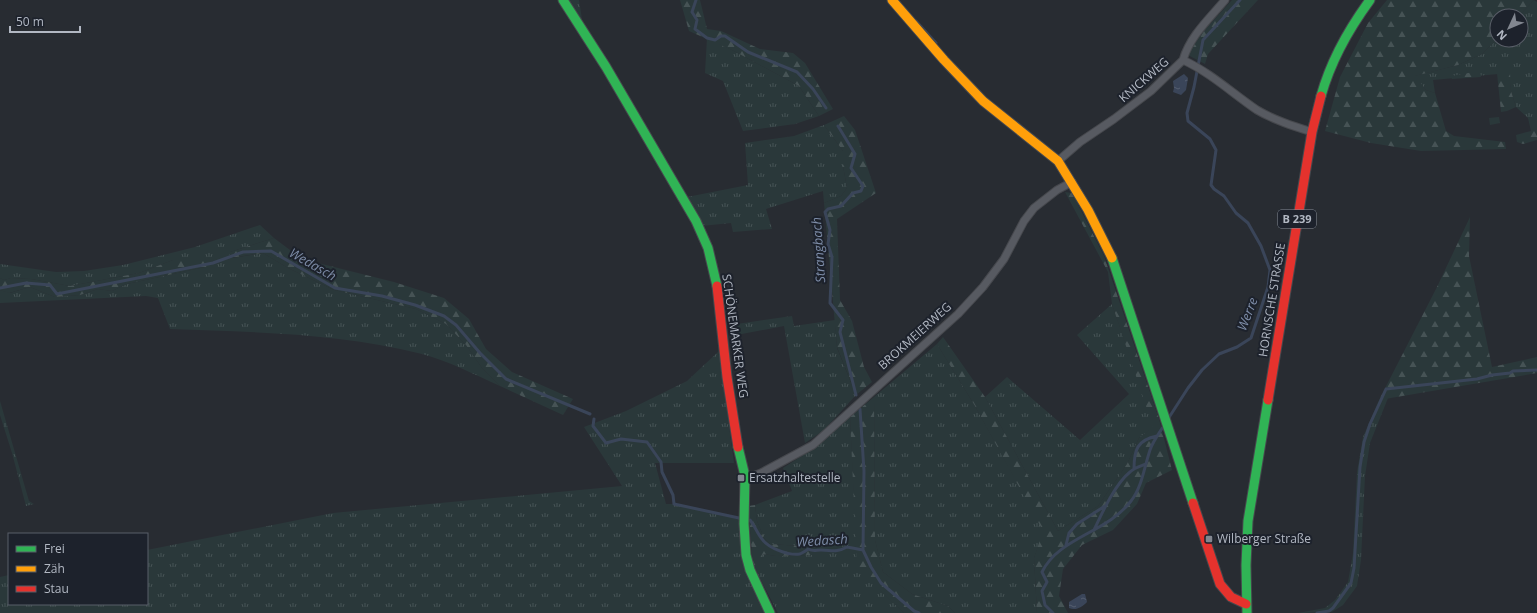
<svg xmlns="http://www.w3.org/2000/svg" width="1537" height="613" font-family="'Open Sans',sans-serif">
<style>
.grass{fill:url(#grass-tufts)}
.forest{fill:url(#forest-firs)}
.water{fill:url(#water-ripples)}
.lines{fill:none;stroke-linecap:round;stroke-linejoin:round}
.stream{stroke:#3a4559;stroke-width:3}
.street-casing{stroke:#46484d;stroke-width:9}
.fast-casing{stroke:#46484d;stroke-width:11}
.slow-casing{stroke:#46484d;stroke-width:11}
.jam-casing{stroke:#46484d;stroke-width:11}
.street{stroke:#575a61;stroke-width:7}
.fast{stroke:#30b455;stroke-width:9}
.slow{stroke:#ff9f0a;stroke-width:9}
.jam{stroke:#e5322d;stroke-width:9}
.poi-dot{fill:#828790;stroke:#1d222c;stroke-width:1.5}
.labels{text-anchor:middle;stroke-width:4;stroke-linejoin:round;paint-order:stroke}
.shield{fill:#1d222c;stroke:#858b96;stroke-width:1}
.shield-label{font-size:11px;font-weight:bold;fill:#b2b8c3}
.street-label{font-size:12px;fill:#b2b8c3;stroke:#1d222c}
.poi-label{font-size:12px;fill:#b2b8c3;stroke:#1d222c;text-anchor:start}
.water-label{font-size:13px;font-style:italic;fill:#7e8da8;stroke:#1d222c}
</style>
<defs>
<pattern id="grass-tufts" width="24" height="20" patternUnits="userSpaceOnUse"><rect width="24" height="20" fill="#2a383a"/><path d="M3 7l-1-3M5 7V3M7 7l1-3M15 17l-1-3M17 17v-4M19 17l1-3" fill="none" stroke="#465355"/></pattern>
<pattern id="forest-firs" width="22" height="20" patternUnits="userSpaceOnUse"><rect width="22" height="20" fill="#2a383a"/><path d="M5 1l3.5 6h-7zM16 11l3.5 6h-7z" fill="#465355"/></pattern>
<pattern id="water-ripples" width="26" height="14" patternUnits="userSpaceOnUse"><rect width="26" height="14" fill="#3a4559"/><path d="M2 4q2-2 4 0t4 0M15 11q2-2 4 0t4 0" fill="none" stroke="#545e6f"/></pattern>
</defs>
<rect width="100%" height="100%" fill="#282c32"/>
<path class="grass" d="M567 0H579L583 26Z
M1534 0 1537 2V131H1531L1528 118 1516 107 1511 91 1509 73 1433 80 1435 93 1426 90 1414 76 1458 65 1482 54 1497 39V40H1521V16H1519Z
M707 38 732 50 799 86 819 116 795 124 743 131 723 81 705 73Z
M824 125 843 151V166L847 188 841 196 824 203 823 191 766 209 772 229 733 232 731 223 701 226 687 197 748 185 745 143 794 136Z
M260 225 274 238 230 252 232 258 263 253 288 268 334 290 416 309 446 324 466 345 482 368 500 386C475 375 449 361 422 354 341 333 253 332 170 329L158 298 146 296 0 303V290L10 293 30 287 55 297 80 295 98 289 112 291 127 284 205 267 173 260 139 273 70 286 31 279 11 278 4 280 0 278V264L56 272 84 271 123 265 195 247Z
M1112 304 1154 427 1139 438 1127 464 1098 506 1058 531 985 397 1007 377 1080 440 1129 394 1077 335Z
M792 316 794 326 835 320 837 348 856 395 823 431 805 443 784 326 731 336 730 325Z
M937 344 975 406 1044 531 1034 558 1037 613H955L948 606 912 594 883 572 875 540 874 397Z
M719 351 734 463H655L666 504H674L739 518 743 564 765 613H0V577L9 575V604H147V550L333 513 622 486 584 427 626 411 687 381Z
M1388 398 1370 443 1365 476 1361 560 1357 586 1343 605 1332 612 1298 613 1325 608 1335 600 1348 582 1353 553 1357 472 1363 437 1379 400Z
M0 401 29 501 34 504 26 506 12 453 0 415Z
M850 417 858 569 904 613H778L753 565 763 554 776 556 815 555V547L770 544 764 538 757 521 755 505 792 491 783 468 811 450Z"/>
<path class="forest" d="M680 0H700L707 29 721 31 760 49 793 53 805 63 833 109 819 116 799 86 732 50 689 31Z
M1232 0H1258L1208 54 1205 64 1188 55 1201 34Z
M1387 0H1534L1519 16H1497V39L1482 54 1458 65 1415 76 1426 90 1435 93 1446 131 1454 136 1505 142 1506 149 1421 151 1371 143 1325 131 1340 77 1368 23Z
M1480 71 1481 77 1452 79 1451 76Z
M1497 73H1510L1511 91 1516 107 1507 111 1501 112Z
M844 116 855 130 876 193 837 219 840 300 852 321 864 367 872 382 856 395 837 347 824 203 841 196 847 188 843 166V151L824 125Z
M1499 117 1500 123 1490 125 1489 118Z
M1531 131H1537V140L1523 144 1517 142 1516 135Z
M1065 192 1072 193 1104 256 1159 419 1172 470 1146 483 1137 504 1113 530 1082 545 1063 569 1059 596 1068 613H1037L1034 558 1043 531 975 406 937 344 943 337 985 397 1058 531 1098 506 1127 464 1139 438 1153 427 1112 304 1108 272Z
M1470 217 1469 256 1492 367 1537 357V373L1379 400 1437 287Z
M274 238 294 253 318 263 394 282 444 298 469 319 486 349 512 372 573 399 563 415 500 386 482 368 466 345 446 324 416 309 334 290 288 268 263 253 230 258V252Z
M204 257 206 259 207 267H205L127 284 112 291 98 289 80 295 55 297 30 287 9 293 0 290V278L4 280 11 278 31 279 70 286 139 273 173 260Z
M874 397 875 540 883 572 912 594 948 606 955 613H904L857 569 850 417Z
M755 505 757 521 764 538 770 544 815 547V555L776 556 763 554 760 565H753L748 506Z"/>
<path class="water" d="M1184 74 1188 78 1186 90 1181 95 1173 92 1174 88 1173 81Z
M1082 594H1085L1087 602C1082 607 1076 611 1069 608V602Z"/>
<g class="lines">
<path class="stream" d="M696 0 692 12 697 20 695 29 707 38 715 40 721 36H725L748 52 797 72 813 89 826 108
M916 21 936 43
M838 126 855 154 851 168 863 186 861 191 853 193 841 206 828 209 825 212 830 230 828 244 832 257 830 303 843 320 840 332 856 395
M0 288 26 283 50 285 57 294 213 263 243 252 271 251 335 288 382 296 415 305 444 316 456 325 480 353 506 379 590 414
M860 409 864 471 863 550 871 567 881 583 914 611 919 613
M594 419 593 426 606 443 621 439 647 442 661 462 662 472 673 495 674 504 739 518
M1168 419 1188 388 1202 370 1219 354 1237 347 1251 338 1268 287 1270 270 1261 246 1248 223 1236 213 1224 196 1214 189 1211 185 1216 150 1210 139 1188 121 1187 113 1194 87 1203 40 1240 0
M1134 469C1134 450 1137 440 1157 436
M750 520C755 526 757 533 762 539 768 548 789 556 800 554 802 553 806 551 808 549 814 552 816 550 821 550 832 550 836 553 847 547L863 550
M1094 530C1102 513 1115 484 1130 472 1134 468 1141 466 1146 464
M1066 545 1069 533 1077 524 1105 506
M1053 613 1045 605 1042 591 1047 582 1042 572C1059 537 1107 533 1131 501 1142 487 1144 468 1150 450 1153 441 1160 432 1165 424
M1317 613 1329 611 1333 608 1351 583 1354 568 1360 467 1364 442 1370 424 1386 389 1477 379 1492 375 1510 373 1513 371 1537 370"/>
<g class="street-casing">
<path id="street" d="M1183 60C1211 73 1232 93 1257 110 1274 120 1293 126 1312 132
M1183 60C1190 36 1209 19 1225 0
M1058 161 1080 142 1114 119 1151 91 1183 60
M745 476H753L761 473 813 445 958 314 983 287 1004 259 1024 221 1034 208 1057 190 1072 182"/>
</g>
<g class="fast-casing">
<path id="fast" d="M563 0 606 67 696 221 708 248 717 286
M1321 96C1331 60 1348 30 1370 0
M1112 258 1193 503
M738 447 745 476 744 524 746 555 750 570 770 613
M1247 613 1246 565 1248 521 1268 400"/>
</g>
<g class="slow-casing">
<path id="slow" d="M892 0 944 60 983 101 1058 161 1088 210 1112 258"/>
</g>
<g class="jam-casing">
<path id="jam" d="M717 286 727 377 738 447
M1268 400 1312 132 1321 96
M1193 503 1220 584 1231 597 1246 604"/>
</g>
<use href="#street" class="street"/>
<use href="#fast" class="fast"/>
<use href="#slow" class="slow"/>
<use href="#jam" class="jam"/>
</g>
<g class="poi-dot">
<rect x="737" y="474" width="8" height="8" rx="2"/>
<rect x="1205" y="535" width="8" height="8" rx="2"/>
</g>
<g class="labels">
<rect class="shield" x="1278" y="210" width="38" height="18" rx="3"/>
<g class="shield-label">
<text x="1297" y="223">B 239</text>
</g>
<g class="street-label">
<text transform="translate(1144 80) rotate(-41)" y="4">KNICKWEG</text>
<text transform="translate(1272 300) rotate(-81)" y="4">HORNSCHE STRASSE</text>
<text transform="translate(735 336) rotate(82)" y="4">SCHÖNEMARKER WEG</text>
<text transform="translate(915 336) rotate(-42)" y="4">BROKMEIERWEG</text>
</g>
<g class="poi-label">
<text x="749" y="482">Ersatzhaltestelle</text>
<text x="1217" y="543">Wilberger Straße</text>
</g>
<g class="water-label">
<text transform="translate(818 250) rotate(-94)" y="5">Strangbach</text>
<text transform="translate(313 264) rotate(30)" y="5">Wedasch</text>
<text transform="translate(1247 314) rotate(-69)" y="5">Werre</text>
<text transform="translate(822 540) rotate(-4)" y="5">Wedasch</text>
</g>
</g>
<rect x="8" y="533" width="140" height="72" fill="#1d222c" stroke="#595e68"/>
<rect x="16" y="546" width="20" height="6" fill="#30b455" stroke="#595e68"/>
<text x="44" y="553" font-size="12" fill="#b2b8c3">Frei</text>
<rect x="16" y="566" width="20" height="6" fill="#ff9f0a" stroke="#595e68"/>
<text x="44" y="573" font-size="12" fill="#b2b8c3">Zäh</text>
<rect x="16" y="586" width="20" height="6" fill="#e5322d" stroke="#595e68"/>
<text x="44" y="593" font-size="12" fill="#b2b8c3">Stau</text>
<g transform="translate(1509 28) rotate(226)"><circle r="19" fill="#1d222c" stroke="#595e68"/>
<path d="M0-3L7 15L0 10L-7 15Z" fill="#828790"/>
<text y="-6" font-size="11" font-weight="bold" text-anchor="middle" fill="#b2b8c3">N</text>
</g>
<path d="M10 26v6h70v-6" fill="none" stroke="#b2b8c3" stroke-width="2"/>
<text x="16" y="26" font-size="12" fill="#b2b8c3" stroke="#1d222c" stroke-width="3" paint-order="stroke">50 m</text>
</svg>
